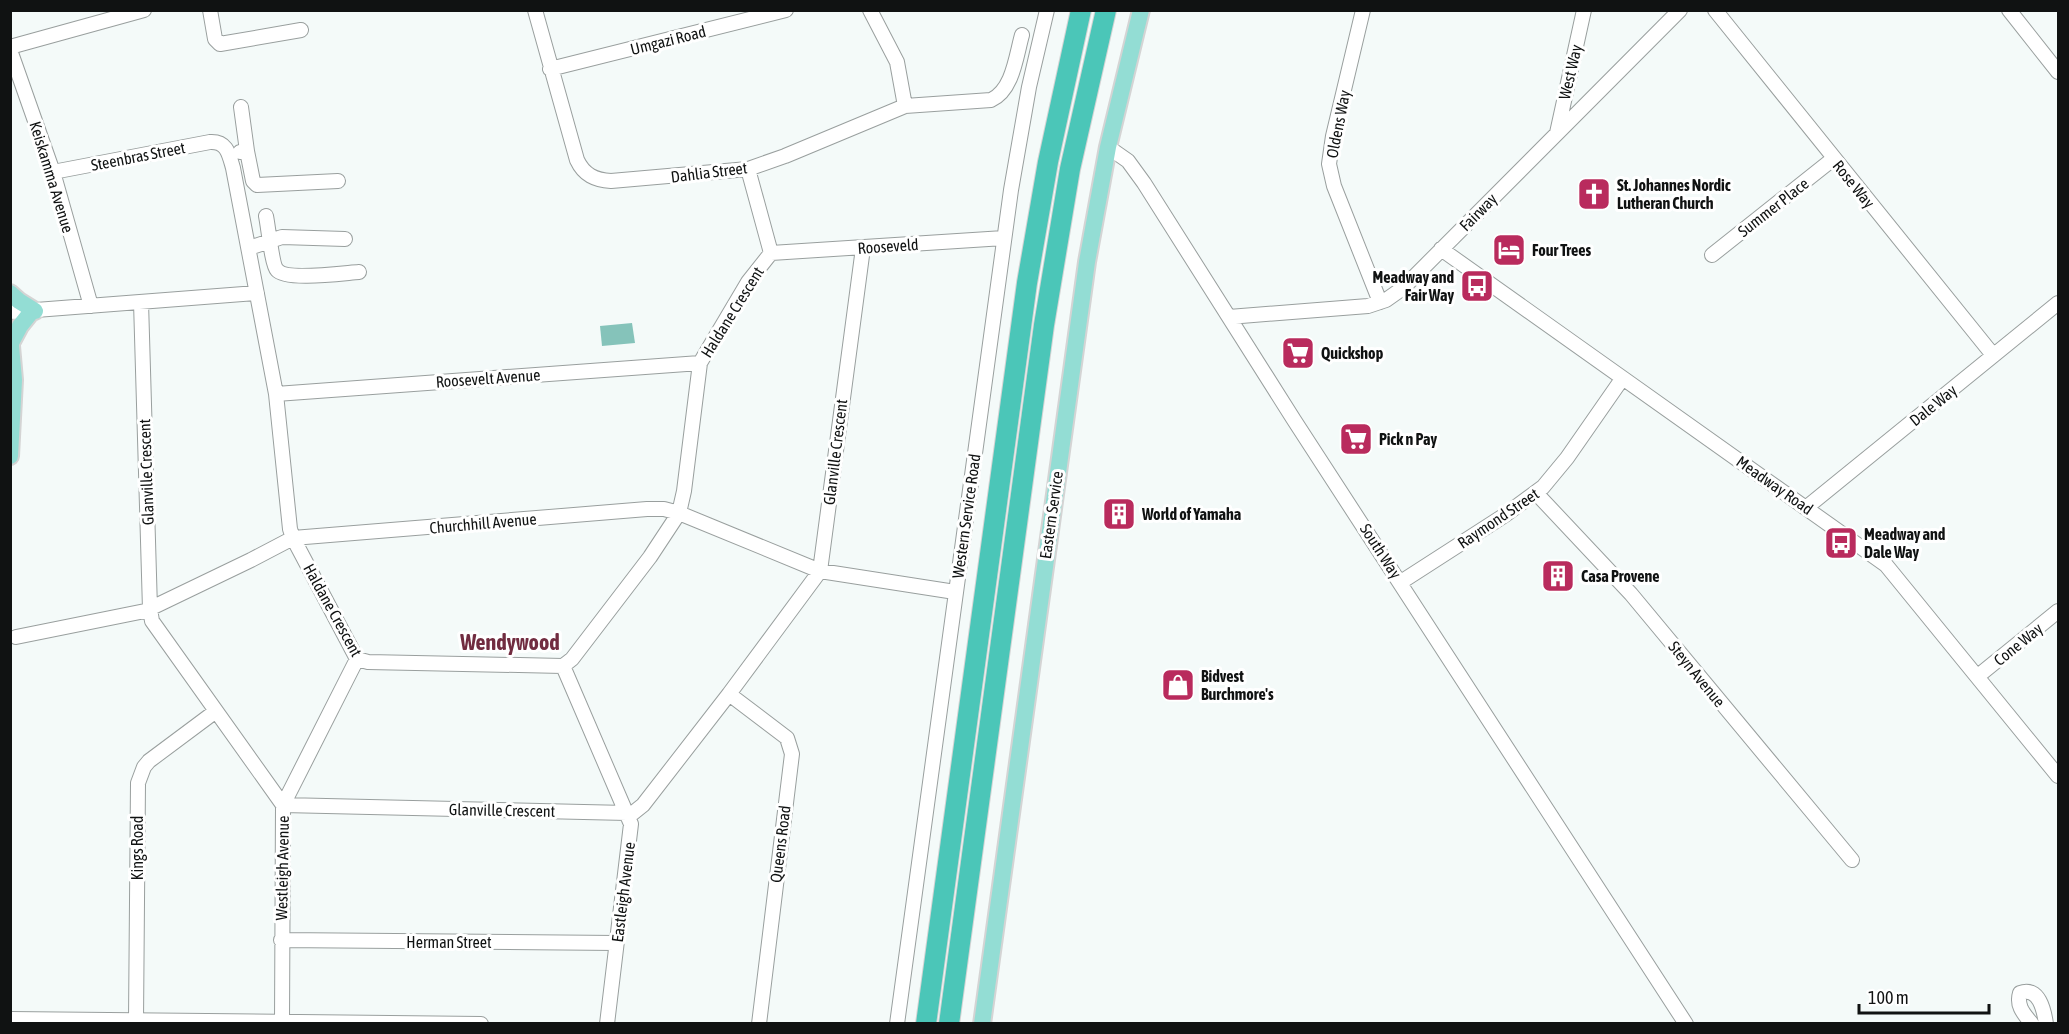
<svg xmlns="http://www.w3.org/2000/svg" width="2069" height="1034" font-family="'Asap Condensed',sans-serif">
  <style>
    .water { fill: #85c3ba }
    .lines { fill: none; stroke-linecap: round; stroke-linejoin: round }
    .minor-casing { stroke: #999f9e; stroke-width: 16 }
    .major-casing { stroke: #d4d4d4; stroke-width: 20 }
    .highway-casing { stroke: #d4d4d4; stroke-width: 22 }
    .minor { stroke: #fff; stroke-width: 14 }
    .major { stroke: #93ddd4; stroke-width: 16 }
    .highway { stroke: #4bc6b8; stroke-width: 20 }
    .labels { text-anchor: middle; stroke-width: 6; stroke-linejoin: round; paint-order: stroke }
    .street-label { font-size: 16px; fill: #101212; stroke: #fff }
    .poi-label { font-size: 16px; font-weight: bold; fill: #101212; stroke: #fff; text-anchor: start }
    .district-label { font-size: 22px; font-weight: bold; fill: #712c40; stroke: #fff }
  </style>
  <rect width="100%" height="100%" fill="#f4faf9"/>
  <!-- water -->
  <path class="water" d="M632 323 635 343 602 346 600 326Z"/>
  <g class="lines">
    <defs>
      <path id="minor" d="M210 10 215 39 220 44 301 30
        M535 10 577 160C584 175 595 180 611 181L748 169 785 156 905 106 991 100C1013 90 1016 56 1022 35
        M870 10 897 62 905 106
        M1363 10 1333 136 1329 164 1334 186 1380 302
        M1715 10 1993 355
        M2009 10 2058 72
        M10 47 144 10
        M10 50 53 172 91 306
        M550 69 786 10
        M1557 133 1584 10
        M1108 147 1128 161 1144 183 1294 420 1686 1024
        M247 151 253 181 257 185 338 181
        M240 152 247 151 241 107
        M748 169 771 253
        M53 172 210 142C227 141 229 154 233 168L276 394 290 529 293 538 357 659 368 662 563 666 572 659 650 557 679 513 684 491 700 363 748 282 771 253
        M266 216C268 225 272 265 277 270 286 281 344 273 359 272
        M249 248 282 237 345 239
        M1441 249 1886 565 2058 776
        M771 253 1004 238
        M1712 255 1833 159
        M141 302 150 609 152 621 283 805 627 813H633L643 805 729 694 820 571 863 248
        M10 312 257 293
        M1229 317 1368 306 1386 300 1403 288 1680 10
        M276 394 700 363
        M1536 493 1631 594 1852 860
        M1807 507 2058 303
        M1401 582 1505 515 1543 487 1567 458 1622 379
        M16 637 145 611 251 560 293 538 647 509H664L679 513 820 571 955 592
        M563 666 631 824 607 1024
        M1978 676 2058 611
        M729 694 787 738 792 754 759 1024
        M281 940 616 943
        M10 1019 481 1024
        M136 1020 138 783 144 767 149 761 216 711
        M282 1022 283 805 357 659
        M897 1024 1011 190 1029 87 1047 10
        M2032 1024C2024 1014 2016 1006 2020 993 2039 986 2044 1010 2046 1024"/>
      <path id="major" d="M10 293 19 301 35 311
        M10 335 14 380 10 456
        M12 341 20 326 32 311
        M982 1024 1087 262 1108 147 1141 10"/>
      <path id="highway" d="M926 1024 1027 283 1048 162 1081 10
        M949 1024 1044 325 1070 169 1106 10"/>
    </defs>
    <!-- minor casing -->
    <use href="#minor" class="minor-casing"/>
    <!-- major casing -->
    <use href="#major" class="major-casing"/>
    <!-- highway casing -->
    <use href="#highway" class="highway-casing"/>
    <!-- minor -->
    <use href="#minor" class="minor"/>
    <!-- major -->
    <use href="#major" class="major"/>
    <!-- highway -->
    <use href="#highway" class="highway"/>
  </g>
  <!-- icons -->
  <defs>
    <symbol id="church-square" viewBox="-11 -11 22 22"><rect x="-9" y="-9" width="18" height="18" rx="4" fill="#b92b5d" stroke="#fff"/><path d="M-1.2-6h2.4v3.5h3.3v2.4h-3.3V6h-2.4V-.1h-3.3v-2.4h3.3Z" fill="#fff"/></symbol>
    <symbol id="hotel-square" viewBox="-11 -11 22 22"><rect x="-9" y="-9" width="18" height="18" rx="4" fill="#b92b5d" stroke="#fff"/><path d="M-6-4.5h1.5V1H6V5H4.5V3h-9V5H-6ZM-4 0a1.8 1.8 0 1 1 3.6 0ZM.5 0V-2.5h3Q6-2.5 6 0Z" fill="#fff"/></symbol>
    <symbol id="bus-square" viewBox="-11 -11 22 22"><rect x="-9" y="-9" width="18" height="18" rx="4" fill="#b92b5d" stroke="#fff"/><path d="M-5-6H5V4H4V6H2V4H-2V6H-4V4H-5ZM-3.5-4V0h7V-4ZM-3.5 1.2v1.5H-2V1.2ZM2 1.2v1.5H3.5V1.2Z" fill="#fff"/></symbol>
    <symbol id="supermarket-square" viewBox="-11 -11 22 22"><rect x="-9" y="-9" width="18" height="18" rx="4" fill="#b92b5d" stroke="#fff"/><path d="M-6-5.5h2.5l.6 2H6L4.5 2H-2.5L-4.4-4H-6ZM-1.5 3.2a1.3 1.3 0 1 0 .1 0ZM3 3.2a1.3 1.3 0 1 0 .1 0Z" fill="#fff"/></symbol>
    <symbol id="building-square" viewBox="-11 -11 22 22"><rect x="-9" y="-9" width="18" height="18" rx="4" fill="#b92b5d" stroke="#fff"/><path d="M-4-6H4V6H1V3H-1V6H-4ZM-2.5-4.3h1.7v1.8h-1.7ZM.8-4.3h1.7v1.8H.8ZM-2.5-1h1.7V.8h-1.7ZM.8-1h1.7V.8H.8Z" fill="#fff"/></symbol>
    <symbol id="shop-square" viewBox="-11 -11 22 22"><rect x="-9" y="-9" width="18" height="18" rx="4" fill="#b92b5d" stroke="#fff"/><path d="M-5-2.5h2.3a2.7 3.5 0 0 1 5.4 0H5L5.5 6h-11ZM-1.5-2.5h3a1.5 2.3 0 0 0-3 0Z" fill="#fff"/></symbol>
  </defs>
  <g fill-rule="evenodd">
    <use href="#church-square" x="1575" y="175" width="38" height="38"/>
    <use href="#hotel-square" x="1490" y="231" width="38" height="38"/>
    <use href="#bus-square" x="1458" y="267" width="38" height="38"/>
    <use href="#supermarket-square" x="1279" y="334" width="38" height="38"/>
    <use href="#supermarket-square" x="1337" y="420" width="38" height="38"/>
    <use href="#building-square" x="1100" y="495" width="38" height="38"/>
    <use href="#bus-square" x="1822" y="524" width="38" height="38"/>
    <use href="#building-square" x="1539" y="557" width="38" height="38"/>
    <use href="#shop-square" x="1159" y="666" width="38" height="38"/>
  </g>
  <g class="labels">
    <!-- street labels -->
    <g class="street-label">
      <text transform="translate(668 40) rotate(-14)" y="6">Umgazi Road</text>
      <text transform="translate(1570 72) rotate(-77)" y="6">West Way</text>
      <text transform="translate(1338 124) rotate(-79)" y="6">Oldens Way</text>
      <text transform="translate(138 156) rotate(-11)" y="6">Steenbras Street</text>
      <text transform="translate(709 172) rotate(-7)" y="6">Dahlia Street</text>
      <text transform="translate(52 177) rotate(73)" y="6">Keiskamma Avenue</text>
      <text transform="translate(1854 184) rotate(51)" y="6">Rose Way</text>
      <text transform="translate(1773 207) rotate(-38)" y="6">Summer Place</text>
      <text transform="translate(1478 212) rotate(-45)" y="6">Fairway</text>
      <text transform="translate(888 246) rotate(-4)" y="6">Rooseveld</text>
      <text transform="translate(732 312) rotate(-58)" y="6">Haldane Crescent</text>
      <text transform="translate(488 378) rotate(-4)" y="6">Roosevelt Avenue</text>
      <text transform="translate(1933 405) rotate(-39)" y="6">Dale Way</text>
      <text transform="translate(835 452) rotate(-83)" y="6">Glanville Crescent</text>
      <text transform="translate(146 472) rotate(-92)" y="6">Glanville Crescent</text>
      <text transform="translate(1775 485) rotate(35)" y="6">Meadway Road</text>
      <text transform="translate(1051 515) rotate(-82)" y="6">Eastern Service</text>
      <text transform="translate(966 516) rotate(-82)" y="6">Western Service Road</text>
      <text transform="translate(1498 518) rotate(-34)" y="6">Raymond Street</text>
      <text transform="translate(483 523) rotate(-5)" y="6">Churchhill Avenue</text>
      <text transform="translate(1381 551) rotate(57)" y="6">South Way</text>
      <text transform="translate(333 610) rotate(61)" y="6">Haldane Crescent</text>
      <text transform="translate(2018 644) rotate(-39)" y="6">Cone Way</text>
      <text transform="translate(1697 674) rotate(51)" y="6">Steyn Avenue</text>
      <text transform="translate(502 810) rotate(1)" y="6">Glanville Crescent</text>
      <text transform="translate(780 844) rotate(-83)" y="6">Queens Road</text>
      <text transform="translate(137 848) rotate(-90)" y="6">Kings Road</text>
      <text transform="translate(282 868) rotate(-89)" y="6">Westleigh Avenue</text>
      <text transform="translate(623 892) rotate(-83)" y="6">Eastleigh Avenue</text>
      <text x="449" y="948">Herman Street</text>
    </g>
    <!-- poi labels -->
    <g class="poi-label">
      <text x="1617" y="191">St. Johannes Nordic<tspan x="1617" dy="18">Lutheran Church</tspan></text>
      <text x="1532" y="256">Four Trees</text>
      <text x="1454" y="283" text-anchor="end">Meadway and<tspan x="1454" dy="18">Fair Way</tspan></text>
      <text x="1321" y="359">Quickshop</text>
      <text x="1379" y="445">Pick n Pay</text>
      <text x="1142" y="520">World of Yamaha</text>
      <text x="1864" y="540">Meadway and<tspan x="1864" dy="18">Dale Way</tspan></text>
      <text x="1581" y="582">Casa Provene</text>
      <text x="1201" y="682">Bidvest<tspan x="1201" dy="18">Burchmore's</tspan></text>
    </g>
    <!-- district labels -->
    <g class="district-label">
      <text x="510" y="650">Wendywood</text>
    </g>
  </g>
  <!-- border -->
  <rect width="2069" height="1034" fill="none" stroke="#101212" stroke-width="24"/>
  <!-- scale -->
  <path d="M1859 1004v9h130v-9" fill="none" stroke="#101212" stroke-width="3"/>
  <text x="1868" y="1004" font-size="18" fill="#101212" stroke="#ffffff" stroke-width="4.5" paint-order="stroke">100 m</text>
</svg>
